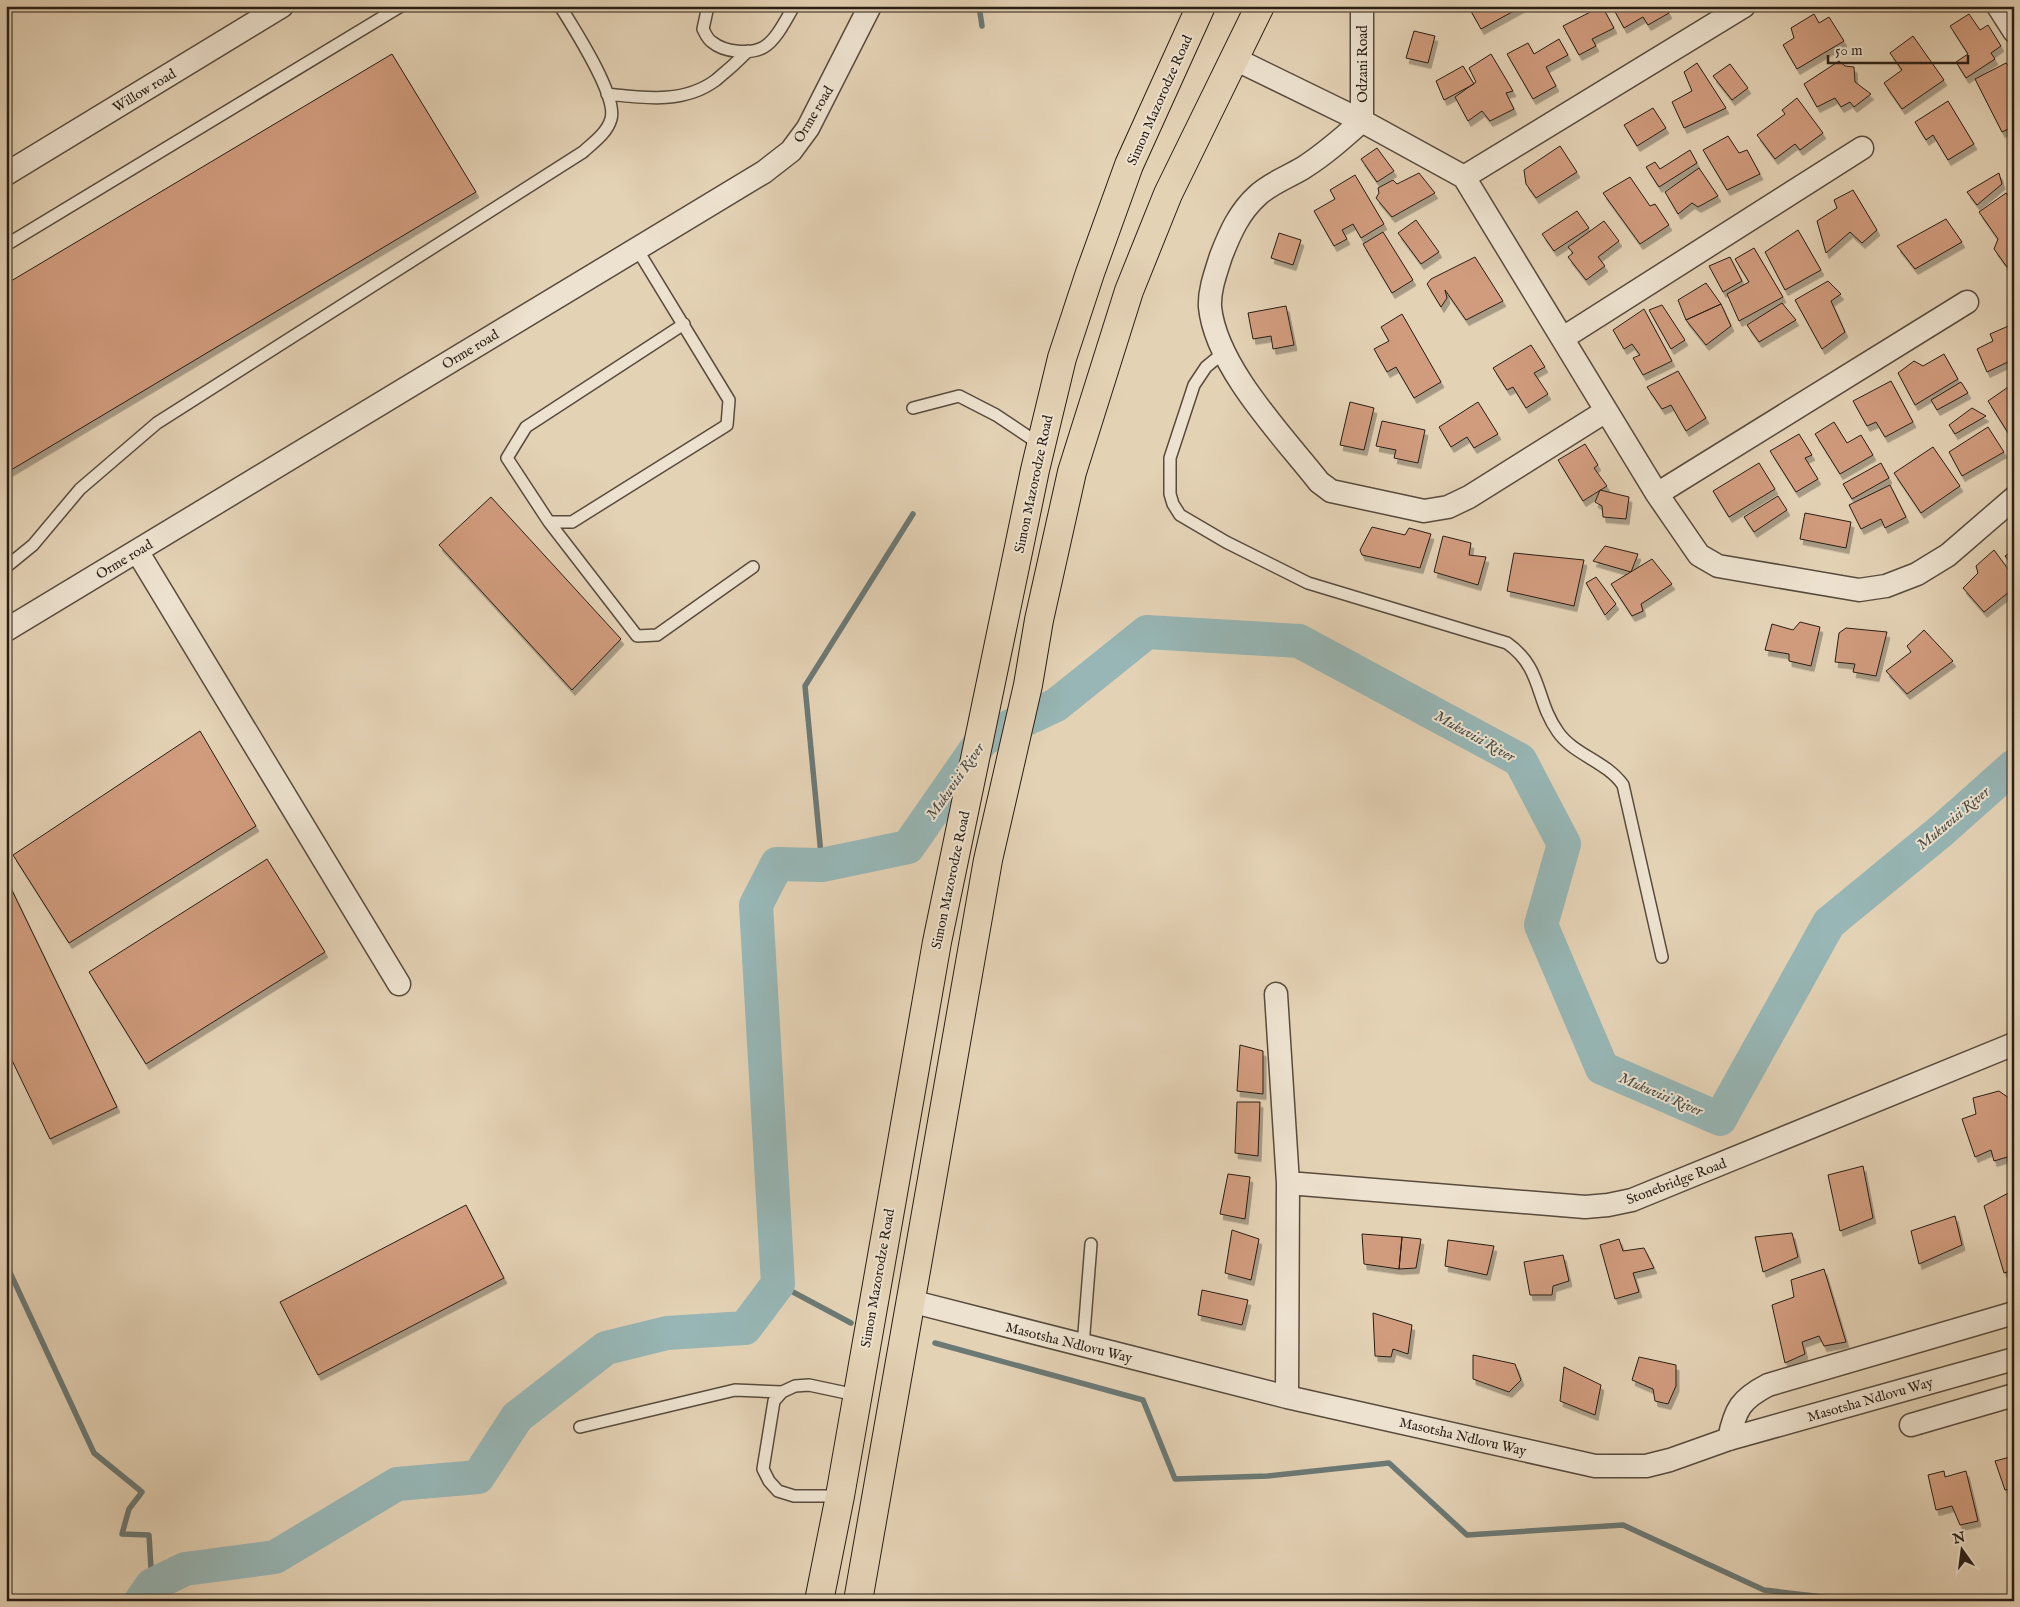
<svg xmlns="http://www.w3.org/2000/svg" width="2020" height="1607" font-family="'IM FELL English',serif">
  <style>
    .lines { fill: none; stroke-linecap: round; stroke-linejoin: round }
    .stream { stroke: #6b7975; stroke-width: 5.5 }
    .river { stroke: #97b6b5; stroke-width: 34 }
    .building { fill: #d19c7e; stroke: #291e15; filter: url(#shadow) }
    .service-casing { stroke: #584b3d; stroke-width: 14 }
    .minor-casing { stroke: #584b3d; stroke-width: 25 }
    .trunk-casing { stroke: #291e15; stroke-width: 30 }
    .service { stroke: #ede2cf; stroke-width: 11 }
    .minor { stroke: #ede2cf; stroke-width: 22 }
    .trunk { stroke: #e4d2b5; stroke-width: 28 }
    .labels { text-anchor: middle; stroke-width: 4; stroke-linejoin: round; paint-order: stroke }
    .street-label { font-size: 14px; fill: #291e15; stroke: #ede2cf }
    .water-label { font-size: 15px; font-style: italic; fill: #4a4c45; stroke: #ede2cf }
  </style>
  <defs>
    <filter id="shadow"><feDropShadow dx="3" dy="5.5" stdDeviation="0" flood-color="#0004"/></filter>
  </defs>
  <rect width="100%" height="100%" fill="#e4d2b5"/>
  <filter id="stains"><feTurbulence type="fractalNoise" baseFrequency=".004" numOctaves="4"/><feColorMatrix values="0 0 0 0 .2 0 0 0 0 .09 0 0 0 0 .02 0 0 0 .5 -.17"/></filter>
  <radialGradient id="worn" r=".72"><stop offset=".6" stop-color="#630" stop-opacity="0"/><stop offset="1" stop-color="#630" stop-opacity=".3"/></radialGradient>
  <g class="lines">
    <!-- stream -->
    <path class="stream" d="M979 6 982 26
      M822 865 805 686 913 514
      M6 1264 94 1453 142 1492 129 1509 122 1534 149 1535 152 1585
      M778 1284 851 1323
      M935 1343 1143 1400 1175 1479 1268 1476 1389 1463 1467 1535 1623 1525 1764 1590 1857 1601"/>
    <!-- river -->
    <path class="river" d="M141 1601 152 1585 185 1569 275 1557 397 1484 478 1477 517 1417 606 1348 667 1333 745 1328 778 1284 756 905 777 864 822 865 908 847 983 739 1056 705 1147 632 1299 641 1520 760 1564 844 1541 925 1602 1068 1720 1119 1829 923 1941 831 2014 766"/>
  </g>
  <!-- building -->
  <path class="building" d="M1468 6H1523L1481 29Z
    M1602 6 1614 28 1592 39 1596 46 1579 55 1563 26Z
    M1615 6H1665L1669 13 1648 25 1643 17 1624 28 1613 8Z
    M1814 14 1819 23 1829 17 1844 41 1797 69 1783 45 1794 38 1791 28Z
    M1969 14 1980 30 1988 25 2001 46 1991 53 1995 59 1966 78 1956 62 1968 54 1950 26Z
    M1414 31 1435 36 1428 63 1406 58Z
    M1913 36 1944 80 1902 109 1884 83 1902 70 1890 53Z
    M1559 39 1568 55 1546 67 1556 86 1533 99 1507 54 1528 43 1534 54Z
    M392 54 476 192 6 473V284Z
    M1491 54 1513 91 1506 93 1514 109 1490 121 1482 111 1468 121 1455 97 1476 82 1469 68Z
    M1839 61 1845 66 1854 67 1855 82 1871 94 1854 107 1850 102 1841 107 1835 98 1817 107 1804 84Z
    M1697 63 1726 108 1684 128 1672 102 1692 91 1684 72Z
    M2006 63 2014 73 2011 82 2014 86V126L2002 132 1975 79Z
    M1730 64 1748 88 1732 100 1713 76Z
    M1463 66 1474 84 1444 100 1436 81Z
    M1797 98 1823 133 1800 150 1795 144 1775 159 1757 135 1785 114 1782 110Z
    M1948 101 1974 144 1948 160 1933 135 1926 140 1915 122Z
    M1653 108 1666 128 1637 146 1624 125Z
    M1728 136 1739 153 1747 150 1760 174 1727 190 1703 150Z
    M1560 146 1577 172 1536 198 1526 184 1524 170Z
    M1377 148 1394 171 1377 182 1361 159Z
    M1690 150 1697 163 1659 187 1646 167 1655 162 1660 169Z
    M1699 168 1718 196 1698 207 1692 203 1678 214 1665 192Z
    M1419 173 1435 193 1392 217 1376 198 1379 193 1378 188 1393 180 1397 184Z
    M1999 173 2002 184 1977 205 1967 192Z
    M1355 175 1384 224 1361 238 1353 224 1342 230 1347 239 1334 246 1314 211 1335 199 1330 190Z
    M1630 177 1650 206 1655 204 1669 225 1640 244 1603 193Z
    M1853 190 1877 230 1862 243 1850 232 1826 253 1817 221 1837 208 1834 200Z
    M2006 193 2014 203V262L2007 267 1994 249 1998 239 1979 212Z
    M1577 211 1589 228 1554 251 1542 234Z
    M1946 219 1962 242 1915 269 1897 246Z
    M1416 220 1439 252 1421 264 1398 233Z
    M1604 221 1619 241 1598 257 1605 266 1586 280 1568 257 1573 253 1568 247Z
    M1798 230 1821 270 1785 290 1765 252Z
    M1383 232 1413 280 1392 293 1363 244Z
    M1279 233 1301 240 1293 265 1271 258Z
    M1754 248 1783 297 1739 321 1727 294 1749 282 1735 259Z
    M1475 257 1503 301 1466 320 1445 290 1447 298 1441 307 1427 284 1431 279Z
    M1730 257 1742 281 1723 292 1709 266Z
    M1828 281 1841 294 1831 301 1845 332 1822 349 1795 300Z
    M1706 283 1721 304 1686 320 1678 300Z
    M1782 303 1796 320 1759 342 1747 325Z
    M1721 304 1731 326 1706 345 1686 320Z
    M1662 305 1685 340 1671 349 1649 310Z
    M1286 306 1294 345 1273 349 1271 336 1253 339 1248 313Z
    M1644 309 1672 361 1643 375 1633 358 1640 355 1632 344 1624 349 1613 330Z
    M1402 314 1441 382 1414 398 1396 367 1387 372 1374 349 1389 341 1381 327Z
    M2013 324 2014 359 1987 372 1977 349 1993 341 1990 334Z
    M1531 345 1545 367 1534 373 1548 394 1526 408 1513 387 1507 390 1493 368Z
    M1944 354 1958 379 1915 405 1898 373 1914 361 1923 366Z
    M1678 371 1706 418 1686 431 1671 405 1662 409 1647 387Z
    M1891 381 1913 422 1885 437 1876 422 1867 426 1853 401Z
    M1961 382 1968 393 1937 410 1931 400Z
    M2014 383V433L2010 436 1988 401Z
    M1350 402 1374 408 1364 450 1340 445Z
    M1478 402 1498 434 1474 448 1467 437 1451 447 1439 427Z
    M1972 408 1986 416 1955 434 1949 425Z
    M1382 421 1425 430 1418 463 1394 458 1396 450 1376 446Z
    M1834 422 1847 443 1861 435 1873 455 1840 474 1815 434Z
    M1988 427 2004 452 1962 476 1949 452Z
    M1799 434 1812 455 1805 458 1818 479 1796 492 1770 451Z
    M1585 444 1598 465 1594 468 1607 486 1583 501 1558 460Z
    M1933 447 1960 486 1921 513 1894 473Z
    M1759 463 1775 489 1729 517 1713 491Z
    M1881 463 1889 478 1852 499 1843 484Z
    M1890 485 1906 517 1885 528 1881 519 1861 529 1849 505Z
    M1600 490 1629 497 1626 519 1603 517 1602 506 1595 502Z
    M1778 496 1787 510 1754 532 1744 517Z
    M491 497 621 639 572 690 439 545Z
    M1805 513 1851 522 1846 548 1800 539Z
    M1372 527 1405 535 1409 528 1431 534 1420 568 1362 555 1360 550Z
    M1443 536 1471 543 1469 555 1486 557 1478 585 1434 572Z
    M1605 546 1638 554 1631 572 1593 561Z
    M1994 550 2014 577V588L1984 612 1963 588 1978 573 1976 566Z
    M2014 550V568L2005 556Z
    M1514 553 1584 560 1574 606 1507 591Z
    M1652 559 1672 584 1641 604 1643 611 1632 616 1611 584Z
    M1596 577 1616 604 1605 615 1586 583Z
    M1800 622 1820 627 1811 666 1789 661V654L1765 650 1772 624 1793 630Z
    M1846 628 1887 632 1876 676 1853 672 1855 664 1835 662 1839 633Z
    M1924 630 1953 661 1907 694 1886 671 1911 652 1907 646Z
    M200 731 256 826 69 943 13 855Z
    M267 859 325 952 146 1064 89 972Z
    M6 878 117 1107 50 1139 6 1048Z
    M1240 1045 1263 1051V1094L1237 1091Z
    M1999 1091 2013 1101 2014 1155 1994 1161 1991 1150 1975 1157 1962 1119 1976 1114 1973 1098Z
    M1237 1102H1260L1258 1156 1235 1153Z
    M1863 1166 1873 1218 1840 1231 1828 1175Z
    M1228 1174 1250 1177 1245 1219 1220 1214Z
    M2014 1190V1270L2004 1273 1984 1206Z
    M466 1205 504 1278 318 1375 280 1302Z
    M1955 1216 1962 1245 1919 1264 1911 1231Z
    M1232 1230 1259 1239 1251 1280 1225 1273Z
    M1792 1233 1798 1257 1763 1272 1755 1237Z
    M1362 1234 1402 1237 1399 1269 1364 1264Z
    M1402 1237 1421 1239 1416 1268 1399 1269Z
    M1619 1239 1623 1251 1644 1248 1654 1268 1633 1273 1639 1292 1615 1299 1600 1245Z
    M1448 1240 1494 1246 1487 1275 1445 1266Z
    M1563 1255 1569 1281 1553 1286 1552 1295H1530L1524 1262Z
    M1824 1269 1846 1342 1824 1346 1819 1336 1802 1342 1805 1354 1785 1363 1772 1305 1794 1297 1791 1280Z
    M1202 1290 1248 1300 1242 1325 1198 1315Z
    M1373 1313 1412 1325 1408 1354 1393 1349 1391 1357 1375 1356Z
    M1473 1355 1515 1364 1521 1380 1509 1392 1473 1379Z
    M1639 1357 1676 1365V1386L1668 1404 1655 1401 1653 1389 1632 1380Z
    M1564 1367 1601 1385 1595 1415 1560 1401Z
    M2014 1456V1488L2005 1490 1995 1461Z
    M1944 1471 1945 1477 1966 1471 1978 1521 1960 1525 1952 1506 1936 1510 1928 1475Z"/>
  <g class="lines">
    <defs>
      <path id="service" d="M708 6 703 29C705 33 708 40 712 42 724 52 750 55 764 47 777 39 786 19 794 6
        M607 94C644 98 684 104 716 80 727 71 738 61 748 51
        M6 245 401 6
        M637 249 729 400 727 425 572 522H549L507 458 526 427 684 324
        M1223 353 1206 367 1194 385 1170 458V494L1173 504 1180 515 1226 542 1308 583 1507 643C1543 668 1535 700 1558 732 1574 755 1606 761 1623 785L1662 957
        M913 408 959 396 996 415 1041 445
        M549 522 637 636 657 635 753 567
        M6 567 33 545 80 489 157 423 583 152C594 142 607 133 611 119 618 96 573 27 560 6
        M1083 1346 1091 1244
        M580 1427 735 1390 782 1392
        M840 1496H794L778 1491 769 1481 763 1469 774 1401 782 1392 795 1386 809 1385 856 1395"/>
      <path id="minor" d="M1362 6V121C1343 138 1325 154 1303 168 1288 177 1271 183 1258 195 1239 212 1230 233 1221 256 1216 272 1209 290 1210 307 1216 367 1282 435 1319 482L1331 491 1424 511 1448 507 1469 497 1606 411
        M1998 6 2014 31
        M1235 59 1362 121 1464 177 1657 494 1699 555 1718 566 1859 590 1886 586 1917 574 1948 555 2014 498
        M6 174 282 6
        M1464 177 1744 6
        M1563 338 1862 148
        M1657 494 1967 302
        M137 551 399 984
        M6 630 764 172 791 151 808 128 870 6
        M1276 994 1288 1183 1287 1397
        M1288 1183 1585 1207 1608 1205 1632 1200 2014 1044
        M910 1301 1287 1397 1595 1466H1646L1670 1460 1729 1439 2014 1359
        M1911 1425 2014 1395
        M1729 1439C1735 1409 1741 1399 1768 1385L2014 1313"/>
      <path id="trunk" d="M819 1601 840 1496 937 942 1035 470 1062 358 1090 273 1129 165 1201 6
        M858 1601 988 860 1028 685 1039 620 1072 472 1129 291 1168 194 1260 6"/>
    </defs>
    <!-- service casing -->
    <use href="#service" class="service-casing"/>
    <!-- minor casing -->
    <use href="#minor" class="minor-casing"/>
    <!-- trunk casing -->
    <use href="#trunk" class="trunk-casing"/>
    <!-- service -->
    <use href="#service" class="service"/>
    <!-- minor -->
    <use href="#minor" class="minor"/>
    <!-- trunk -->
    <use href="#trunk" class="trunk"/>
  </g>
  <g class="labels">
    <!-- street labels -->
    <g class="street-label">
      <text transform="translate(1362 64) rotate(-90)" y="5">Odzani Road</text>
      <text transform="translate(144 90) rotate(-31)" y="5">Willow road</text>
      <text transform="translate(1159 100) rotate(-66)" y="5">Simon Mazorodze Road</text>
      <text transform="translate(813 114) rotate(-59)" y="5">Orme road</text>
      <text transform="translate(470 349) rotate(-31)" y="5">Orme road</text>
      <text transform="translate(1033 484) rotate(-78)" y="5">Simon Mazorodze Road</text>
      <text transform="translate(124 559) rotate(-31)" y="5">Orme road</text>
      <text transform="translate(950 880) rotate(-78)" y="5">Simon Mazorodze Road</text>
      <text transform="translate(1676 1181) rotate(-21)" y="5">Stonebridge Road</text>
      <text transform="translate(877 1278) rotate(-80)" y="5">Simon Mazorodze Road</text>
      <text transform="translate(1069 1342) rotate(14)" y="5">Masotsha Ndlovu Way</text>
      <text transform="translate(1870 1399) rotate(-16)" y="5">Masotsha Ndlovu Way</text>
      <text transform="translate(1463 1436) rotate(13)" y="5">Masotsha Ndlovu Way</text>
    </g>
    <!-- water labels -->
    <g class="water-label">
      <text transform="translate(1475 736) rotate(29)" y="5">Mukuvisi River</text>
      <text transform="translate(955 781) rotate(-55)" y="5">Mukuvisi River</text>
      <text transform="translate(1953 818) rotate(-40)" y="5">Mukuvisi River</text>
      <text transform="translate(1661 1094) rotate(23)" y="5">Mukuvisi River</text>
    </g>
  </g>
  <!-- margin -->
  <rect width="2020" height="1607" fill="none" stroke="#e4d2b5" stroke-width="25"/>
  <rect x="8" y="8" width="2005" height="1592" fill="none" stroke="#291e15" stroke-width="2.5"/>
  <rect x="12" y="12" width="1995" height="1582" fill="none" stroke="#291e15"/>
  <!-- north arrow -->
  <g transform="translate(1962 1550) rotate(346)" stroke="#ede2cf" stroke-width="4" paint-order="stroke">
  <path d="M0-4L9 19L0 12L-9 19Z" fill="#291e15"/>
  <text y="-8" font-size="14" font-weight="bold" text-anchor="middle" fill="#291e15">N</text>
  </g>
  <!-- scale -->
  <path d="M1828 55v8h140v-8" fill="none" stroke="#291e15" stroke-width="2.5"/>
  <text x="1835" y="55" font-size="15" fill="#291e15" stroke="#ede2cf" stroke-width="4" paint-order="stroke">50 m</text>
  <rect width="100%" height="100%" filter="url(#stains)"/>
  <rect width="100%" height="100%" fill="url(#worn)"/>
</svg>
